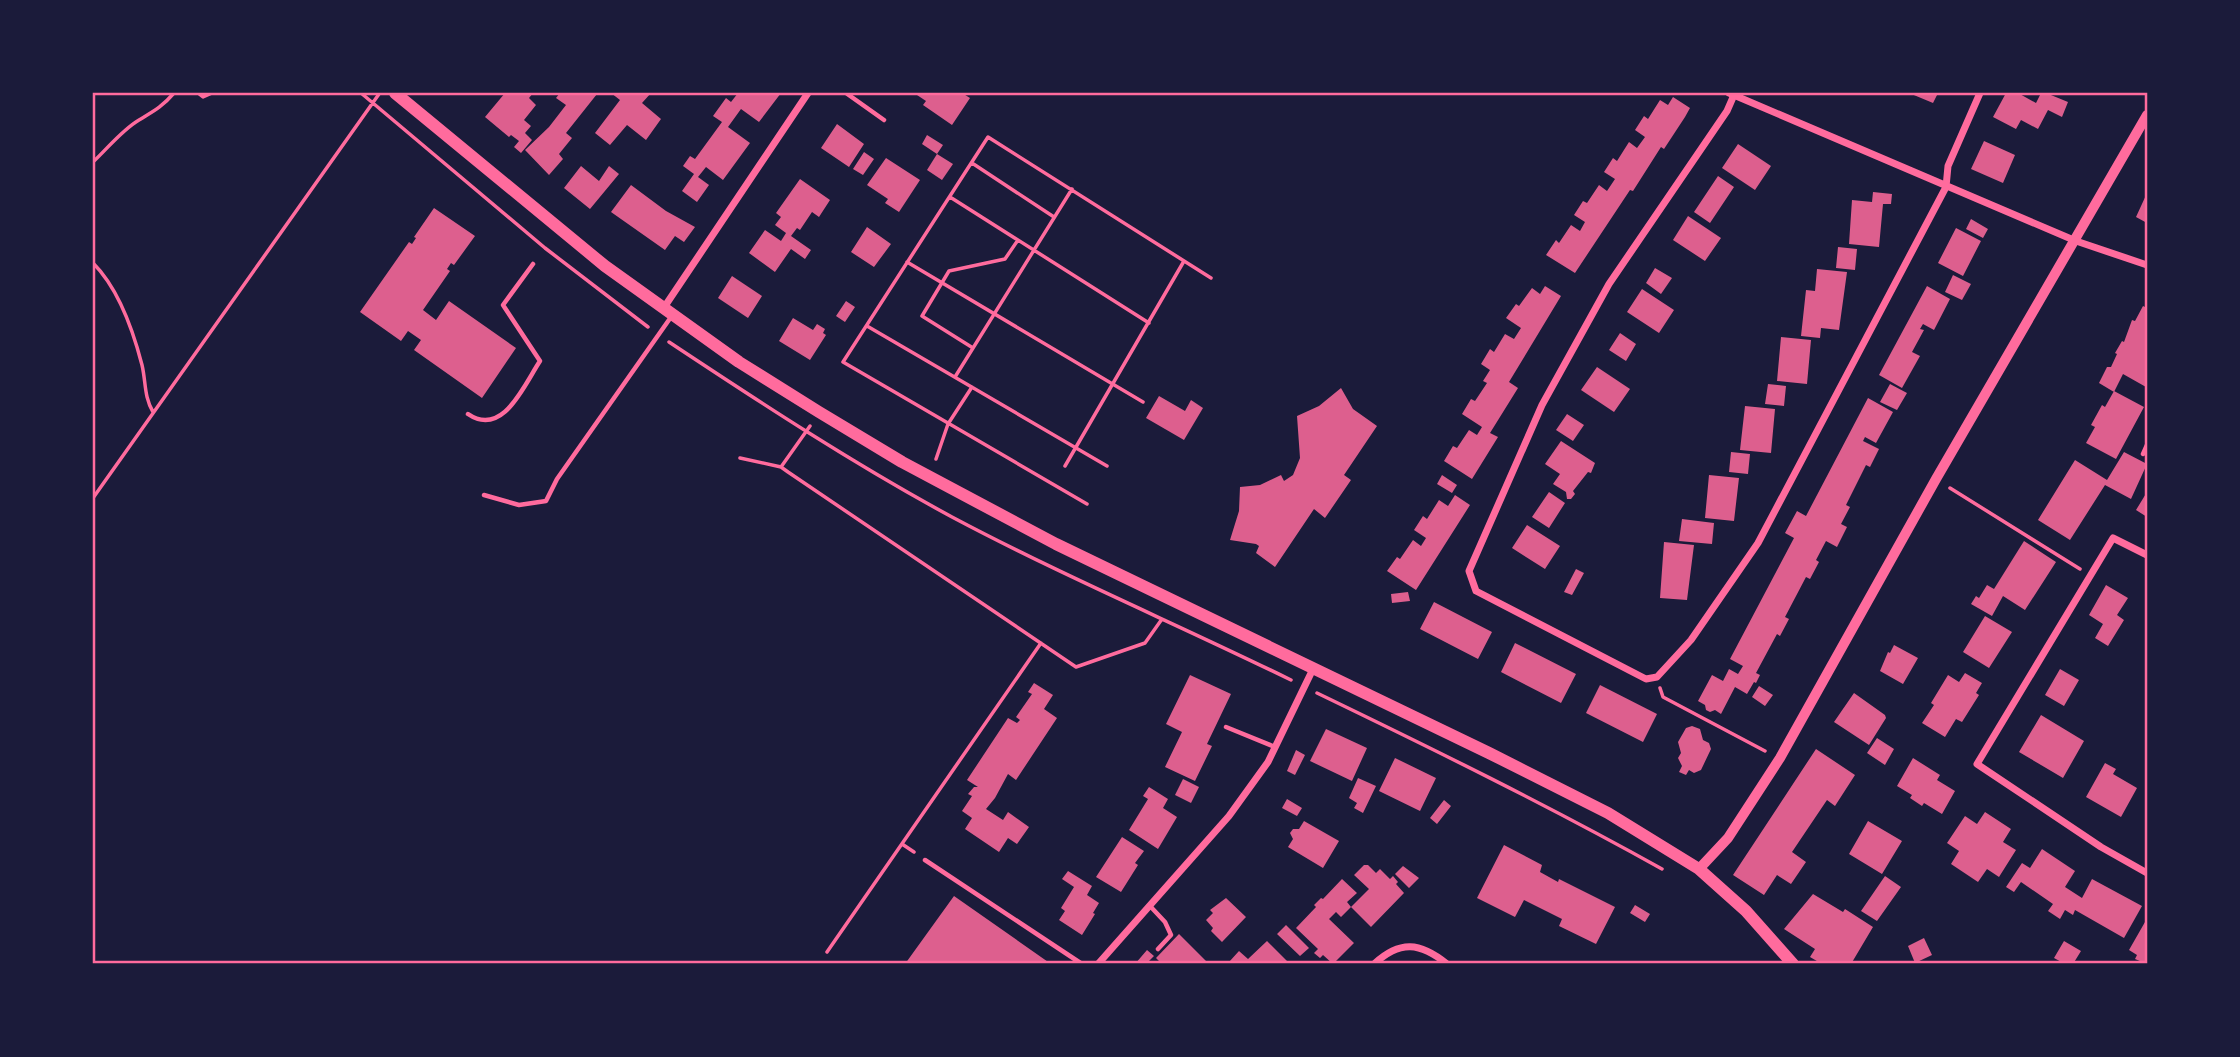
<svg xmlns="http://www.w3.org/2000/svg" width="2240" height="1057" font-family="'Work Sans',sans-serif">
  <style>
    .building { fill: #dd5f8e }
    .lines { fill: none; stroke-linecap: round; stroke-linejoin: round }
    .path { stroke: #ff6b9d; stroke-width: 3.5 }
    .service { stroke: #ff6b9d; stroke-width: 4.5 }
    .minor { stroke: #ff6b9d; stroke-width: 7 }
    .tertiary { stroke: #ff6b9d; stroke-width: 10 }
    .secondary { stroke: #ff6b9d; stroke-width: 12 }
    .neatline { fill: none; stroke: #ff6b9d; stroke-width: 2.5 }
  </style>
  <rect width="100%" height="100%" fill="#1b1b3a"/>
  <!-- building -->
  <path class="building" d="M505 93H533L529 98 536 105 524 120 531 126 525 133 532 140 521 153 514 147 519 141 511 135 509 137 485 117Z
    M560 93 597 94 566 133 572 138 559 154 563 159 549 175 525 150 549 127 566 105 556 98Z
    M611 93H651L642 103 661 119 646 140 627 125 610 145 595 133 620 100Z
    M738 93H781L759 122 741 109 728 127 750 143 723 180 706 167 698 177 709 185 697 202 682 191 694 174 683 166 690 156 695 159 722 122 713 116 726 98 731 102Z
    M914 93H962L970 98 952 125 923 105 926 101Z
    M1909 93H1938L1933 103Z
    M2006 93H2018L2036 103 2041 93H2046L2068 102 2062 117 2048 110 2038 129 2021 120 2016 129 1993 117Z
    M1673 97 1690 108 1685 117 1664 149 1661 147 1633 191 1630 190 1575 273 1546 255 1556 240 1559 243 1571 225 1580 231 1585 222 1574 215 1583 201 1587 203 1599 185 1607 191 1615 179 1604 172 1613 158 1617 161 1629 142 1637 148 1645 137 1635 130 1644 116 1648 119 1660 100 1668 105Z
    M837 124 864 144 849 167 821 148Z
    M927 135 943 145 937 154 953 164 942 180 927 170 937 154 922 144Z
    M1984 141 2015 155 2003 183 1971 169Z
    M1738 144 1771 166 1755 190 1722 168Z
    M864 152 874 159 863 175 853 169Z
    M886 158 920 180 899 212 885 203 888 199 867 185Z
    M581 166 599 181 609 166 619 174 590 209 564 188Z
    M1718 176 1734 187 1710 223 1694 212Z
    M800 179 830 200 819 217 812 212 800 230 797 228 791 236 811 250 805 259 791 249 775 272 749 253 765 230 781 241 786 233 775 225 781 217 776 213Z
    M631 185 666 211 695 227 684 242 675 236 665 250 611 212Z
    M1873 192 1892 194 1891 204H1883L1879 247 1849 244 1852 200 1872 202Z
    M2147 193V223L2136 217Z
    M434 208 475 236 454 265 451 263 447 269 450 271 423 310 436 320 449 301 516 348 482 398 414 350 421 340 408 331 401 341 360 312 409 242 412 244 416 238 414 237Z
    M1688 216 1721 238 1705 261 1673 240Z
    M1971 219 1988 229 1983 238 1966 229Z
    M867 227 891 244 874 267 851 252Z
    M1956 228 1981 241 1963 276 1938 263Z
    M1838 247 1857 249 1855 270 1836 268Z
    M1655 268 1672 278 1661 294 1646 283Z
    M1817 269 1847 272 1839 330 1821 328 1820 338 1801 336 1806 290 1815 291Z
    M1953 275 1971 284 1962 300 1945 292Z
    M732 276 762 296 748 318 718 298Z
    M1545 286 1561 296 1509 382 1518 388 1490 433 1498 437 1472 479 1444 461 1453 446 1457 448 1469 430 1477 435 1482 427 1462 414 1471 399 1475 401 1487 383 1483 381 1490 370 1481 364 1490 349 1494 352 1505 334 1514 339 1521 328 1506 318 1516 304 1519 306 1532 288 1540 294Z
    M1927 286 1950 299 1934 330 1923 324 1920 329 1924 330 1912 352 1920 356 1902 388 1879 375Z
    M1642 289 1674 310 1659 333 1627 312Z
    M846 301 855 307 845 322 836 316Z
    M2143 306 2147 308V385L2146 387 2123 374 2114 392 2099 383 2107 367H2111L2117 354 2115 353 2122 341 2124 342 2132 320 2135 321Z
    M793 318 813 330 817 324 825 329 823 333 826 335 810 360 779 341Z
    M1620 333 1636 344 1626 361 1609 350Z
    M1781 337 1811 340 1807 384 1777 381Z
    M1597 367 1630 389 1614 412 1581 390Z
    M1768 384 1786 386 1784 406 1765 404Z
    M1890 384 1907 393 1897 410 1880 402Z
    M1341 388 1353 409 1377 426 1344 475 1351 480 1325 518 1314 509 1275 567 1256 553 1259 546 1256 544 1230 540 1239 511 1240 487 1260 485 1281 475 1284 481 1293 475 1300 458 1297 416 1319 406Z
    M2114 391 2144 407 2116 459 2086 443 2095 427 2091 425 2102 405 2105 407Z
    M1159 396 1185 411 1191 400 1203 408 1184 440 1146 418Z
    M1868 398 1893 412 1876 443 1865 437 1863 441 1879 449 1870 467 1866 465 1846 505 1850 507 1841 524 1847 527 1837 547 1826 541 1816 560 1819 562 1810 579 1806 577 1785 617 1789 619 1780 636 1777 634 1756 673 1760 675 1756 683 1754 682 1747 694 1735 687 1721 714 1715 710 1710 712 1706 710 1705 705 1698 701 1712 675 1723 681 1729 669 1738 674 1743 666 1730 659 1794 538 1785 533 1797 511 1806 516Z
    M1745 406 1775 409 1771 453 1740 450Z
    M1567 414 1584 425 1573 441 1556 430Z
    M1561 441 1595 463 1591 473 1588 472 1573 491 1575 494 1571 499H1567L1566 492 1553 484 1560 474 1545 464Z
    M1731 452 1750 454 1748 474 1729 472Z
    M2124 452 2147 464 2131 499 2105 485 2070 540 2038 520 2075 460 2107 480Z
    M1442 475 1457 485 1452 493 1437 484Z
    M1709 475 1739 478 1734 521 1705 518Z
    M1549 492 1565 503 1549 528 1532 517Z
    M2147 492V517L2136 510Z
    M1455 495 1470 505 1416 590 1387 571 1397 557 1400 559 1413 540 1421 546 1426 538 1414 530 1423 516 1427 519 1439 500 1448 506Z
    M1682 519 1714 523 1712 544 1679 541Z
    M1527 525 1560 546 1545 569 1512 548Z
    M2024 541 2056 562 2025 610 2003 596 1992 616 1971 604 1976 596 1979 598 1987 585 1994 589Z
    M1664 542 1694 545 1687 600 1660 598Z
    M1576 569 1584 573 1572 595 1564 592Z
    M2106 585 2128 598 2117 615 2124 620 2108 646 2095 638 2103 624 2089 615Z
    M1408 592 1410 601 1392 603 1391 594Z
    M1434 602 1492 632 1478 659 1420 629Z
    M1985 616 2012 632 1989 668 1963 652Z
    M1515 643 1576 674 1561 703 1501 672Z
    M1894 645 1918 658 1903 684 1880 671 1888 652 1890 653Z
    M2060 669 2079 680 2064 706 2045 695Z
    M1965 673 1982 683 1976 693 1979 695 1962 722 1956 719 1945 737 1922 723 1934 705 1931 703 1948 675 1959 682Z
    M1190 675 1231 694 1207 744 1212 746 1195 781 1165 767 1182 732 1166 724Z
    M1034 683 1053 695 1044 709 1057 718 1016 780 1008 774 995 798 986 809 1003 820 1008 812 1029 827 1017 844 1008 838 999 852 965 829 972 818 962 811 972 796 968 794 974 787H978L967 780 1008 718 1017 723 1020 720 1016 717 1032 694 1028 692Z
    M1600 685 1657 714 1643 742 1586 713Z
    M1759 686 1773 695 1765 706 1752 697Z
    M1854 693 1885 715 1886 718 1869 745 1834 722Z
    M2041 715 2084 741 2063 778 2019 752Z
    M1692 726 1700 729 1703 740 1709 743 1711 749 1701 770 1694 773 1689 770 1686 775 1679 772 1682 766 1678 758 1681 753 1678 742 1686 728Z
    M1326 729 1367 748 1352 781 1310 761Z
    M1877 738 1894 749 1885 765 1867 753Z
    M1816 749 1855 775 1835 806 1827 800 1792 852 1806 862 1791 884 1777 875 1764 895 1733 875Z
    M1296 750 1305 755 1295 775 1287 771Z
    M1395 758 1436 778 1420 811 1379 791Z
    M1913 758 1940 775 1937 780 1955 791 1942 814 1924 803 1922 806 1910 798 1912 795 1897 786Z
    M2105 763 2116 769 2113 774 2137 788 2121 817 2086 797Z
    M1358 778 1376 786 1363 813 1354 808 1357 803 1349 798Z
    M1183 779 1199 787 1191 803 1175 795Z
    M1149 787 1168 799 1163 808 1177 817 1158 849 1129 830 1148 799 1143 796Z
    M1287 799 1302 808 1297 816 1282 808Z
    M1444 800 1451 806 1437 824 1430 818Z
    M1985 812 2011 829 2003 842 2016 850 1999 877 1987 869 1978 882 1951 864 1959 851 1947 843 1965 816 1977 824Z
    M1304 821 1339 841 1323 868 1288 847 1293 839 1290 833 1293 829H1299Z
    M1868 821 1902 841 1882 874 1849 854Z
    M1122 837 1144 851 1135 863 1138 865 1121 892 1096 877Z
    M1504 845 1542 865 1540 872 1558 882 1559 879 1615 907 1596 944 1559 926 1562 919 1524 900 1515 917 1477 898Z
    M2042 849 2075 871 2065 887 2082 898 2092 879 2142 906 2124 938 2075 910 2073 915 2065 910 2060 919 2048 911 2053 904 2021 882 2014 892 2006 887 2022 863 2030 868Z
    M1364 865H1368L1376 873 1380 869 1390 879 1393 876 1398 882 1396 884 1404 893 1371 927 1351 907 1341 917 1336 912 1329 919 1354 943 1333 964 1323 955 1320 958 1314 953 1318 949 1296 928 1316 907 1314 905 1321 898 1323 899 1342 879 1357 893 1347 902 1351 907 1369 889 1354 875Z
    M1403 866 1419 878 1409 888 1395 874Z
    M1068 871 1092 886 1087 895 1099 903 1093 913 1095 914 1082 935 1059 920 1065 911 1061 908 1074 887 1062 879Z
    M1885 876 1901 887 1877 921 1861 911Z
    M1813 894 1843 912 1845 909 1873 927 1851 964H1822L1810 957 1815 949 1784 929Z
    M954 896 1051 964H905Z
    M1226 898 1246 917 1222 942 1211 931 1213 928 1206 920 1213 913 1210 910Z
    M1635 905 1650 914 1645 922 1630 913Z
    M2145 922 2147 924V964L2135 959 2137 955 2129 950Z
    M1286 925 1309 948 1300 956 1277 934Z
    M1179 934 1207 962 1204 964H1162L1156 958Z
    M1924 938 1932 955 1915 963 1908 946Z
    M1267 941 1290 964H1231L1229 962 1239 951 1248 959Z
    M2064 941 2081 951 2073 964H2065L2054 958Z
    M1147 950 1154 956 1146 964H1135Z"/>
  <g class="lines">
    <!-- path -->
    <path class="path" d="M198 93 203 97 212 93
      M361 93 545 248 648 327
      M93 162C107 149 122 130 139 120 154 111 162 107 174 93
      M972 163 1054 217
      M950 197 1149 323
      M907 262 1143 402
      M93 263C119 289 133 330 142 365 146 382 144 397 153 412
      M867 326 1107 466
      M669 342C761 403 854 464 952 517 1063 576 1179 625 1291 680
      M973 348 922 316 949 271 1005 259 1018 240
      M955 377 1072 189
      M740 458 781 467 788 472 1076 667 1145 643 1162 619
      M936 459 948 424 972 387
      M1065 466 1184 261
      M781 467 810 426
      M1950 488 2080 569
      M93 498 379 94
      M1087 504 843 362 988 137 1211 278
      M1660 688 1663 697 1765 751
      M1317 693C1433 749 1549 806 1662 869
      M902 844 914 852
      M827 952 1041 643"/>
    <!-- service -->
    <path class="service" d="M846 93 884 120
      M468 414C503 438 524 385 540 361L503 305 533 264
      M2143 454 2147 445
      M484 495 519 505 546 501 557 479 671 317
      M1226 727 1275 747
      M925 860 1082 964
      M1150 906 1165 922 1171 935 1158 949"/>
    <!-- minor -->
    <path class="minor" d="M1729 93 2076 241 2147 265
      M1734 95 1727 111 1609 284 1542 405 1469 571 1476 591 1646 679 1657 677 1691 640 1758 543 1946 187 1948 166 1980 93
      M663 309 808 93
      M2147 555 2113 538 1977 764 2101 847 2147 873
      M1098 964 1229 816 1268 762 1313 669
      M1374 964C1400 940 1420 942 1447 964"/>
    <!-- tertiary -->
    <path class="tertiary" d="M1699 869 1728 838 1780 758 1936 479 2147 115"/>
    <!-- secondary -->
    <path class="secondary" d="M395 93 605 266 739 362 819 412 902 462 1056 544 1489 753 1608 813 1699 869 1746 911 1793 964"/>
  </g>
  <!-- border -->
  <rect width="2240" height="1057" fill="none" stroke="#1b1b3a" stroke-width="189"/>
  <rect x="94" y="94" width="2052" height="868" class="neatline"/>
</svg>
